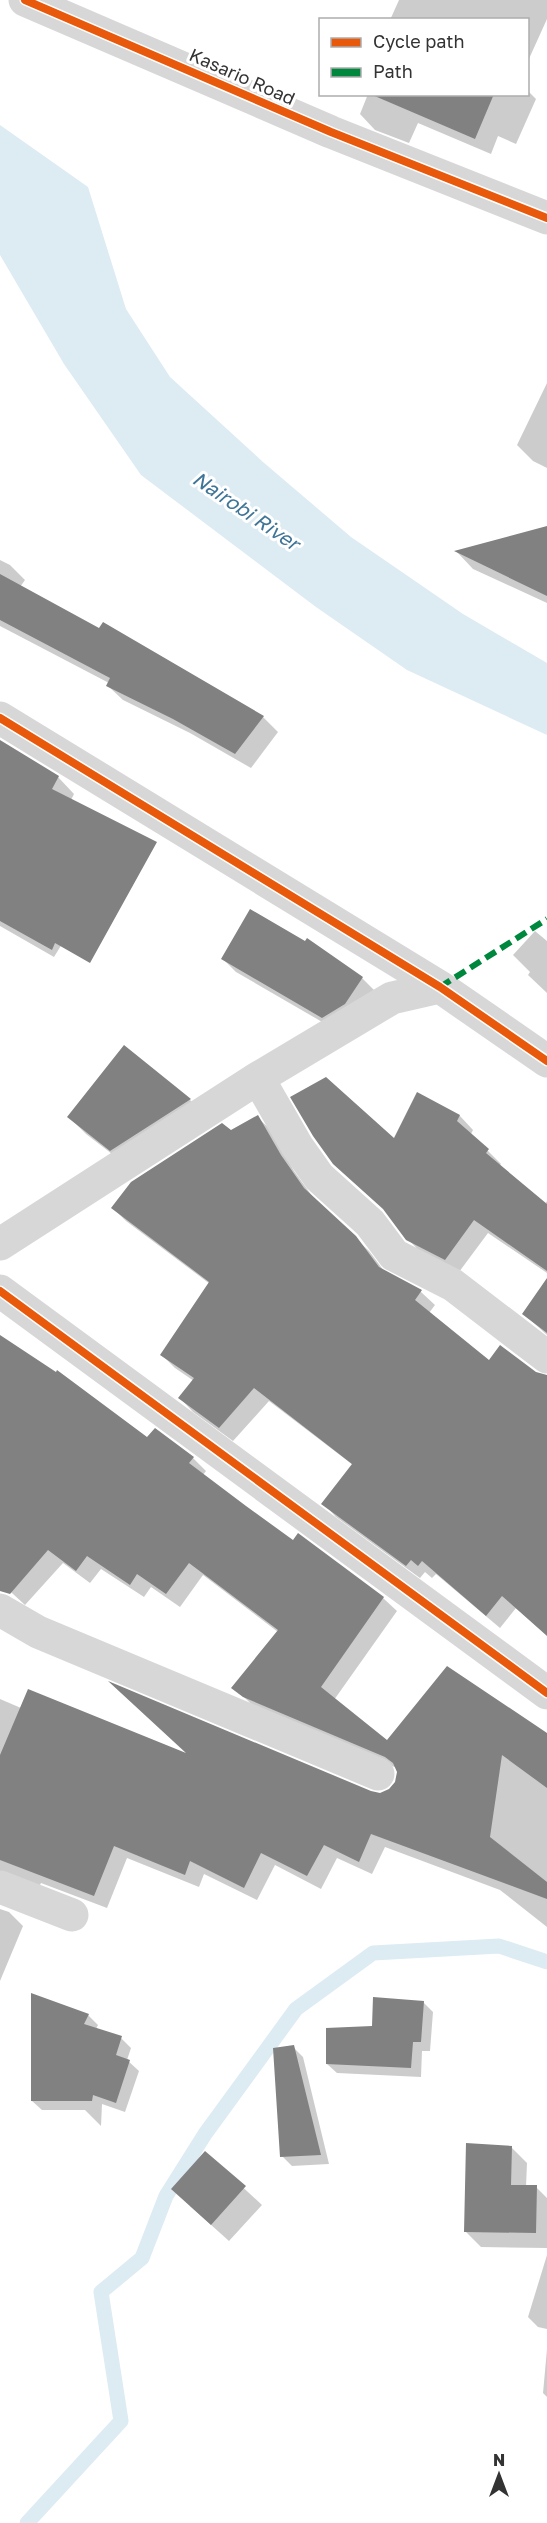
<svg xmlns="http://www.w3.org/2000/svg" width="547" height="2523" font-family="'Golos Text',sans-serif">
  <style>
    .water { fill: #ddebf3 }
    .shadow { fill: #0003 }
    .lines { fill: none; stroke-linecap: round; stroke-linejoin: round }
    .stream { stroke: #ddebf3; stroke-width: 15 }
    .building { fill: #818181 }
    .minor { stroke: #d7d7d7; stroke-width: 33 }
    .quiet { stroke: #00873e; stroke-width: 6; stroke-dasharray: 12 6; stroke-linecap: butt }
    .cycleway-casing { stroke: #fff; stroke-width: 11 }
    .cycleway { stroke: #e8590c; stroke-width: 8 }
    .labels { text-anchor: middle; stroke-width: 6; stroke-linejoin: round; paint-order: stroke }
    .street-label { font-size: 18px; fill: #333; stroke: #fff }
    .water-label { font-size: 20px; font-style: italic; fill: #3f7597; stroke: #fff }
  </style>
  <rect width="100%" height="100%" fill="#fff"/>
  <!-- water -->
  <path class="water" d="M0 125 88 187 126 309 170 377 263 462 351 537 463 614 547 663V735L407 670 316 607 141 475 64 364 0 255Z"/>
  <!-- shadow -->
  <path class="shadow" d="M399 0H547V19L528 61V20H390Z
    M528 91 536 99 516 144 498 136 491 154 418 123 409 143 375 130 360 114 368 94H528Z
    M547 383V468L533 461 517 445Z
    M547 527V603L473 569 457 552Z
    M0 560 10 565 25 580 20 587 99 630 103 624 263 717 278 732 251 768 190 733 123 700 108 686 109 683 0 626Z
    M0 759 58 777 74 794 71 800 128 837 54 957 0 926Z
    M535 931 547 941V993L528 975 530 972 513 955Z
    M223 959 362 978 375 991 336 1030 236 972Z
    M124 1047 190 1100 207 1117 129 1167 86 1134 69 1117Z
    M418 1094 460 1116 473 1130 471 1134 501 1164 499 1166 545 1204 547 1201V1273L488 1233 459 1272 422 1254 408 1239 394 1141Z
    M257 1117 271 1130 294 1171 315 1200 369 1251 384 1271 421 1292 435 1305 429 1313 489 1362 547 1377V1635L516 1608 500 1628 436 1574 432 1578 425 1572 420 1578 336 1517 323 1503 353 1465 269 1401 233 1441 193 1412 180 1398 194 1381 175 1368 162 1355 210 1284 126 1221 113 1208Z
    M547 1281V1335L524 1314Z
    M0 1349 147 1439 193 1458 206 1471 203 1475 293 1542 383 1598 397 1611 334 1700 387 1742 547 1735V1927L500 1890 385 1847 372 1874 337 1858 321 1889 275 1865 257 1900 204 1874 199 1887 127 1858 107 1908 41 1883 38 1889 0 1888V1699L21 1708 190 1756 370 1793 381 1794 391 1790 397 1781 398 1772 397 1768 259 1711 234 1688 278 1632 203 1575 180 1607 151 1587 144 1597 101 1569 90 1583 63 1563 25 1605 0 1582Z
    M0 1909 9 1912 23 1926 0 1981Z
    M423 2002 433 2012 430 2051H422L421 2077 337 2073 327 2064 374 2028Z
    M88 2015 98 2025 96 2029 121 2038 131 2048 127 2060 139 2071 125 2112 102 2104 101 2126 85 2110H42L32 2101Z
    M293 2047 303 2057 329 2164 292 2166 282 2156Z
    M511 2147 527 2163 526 2187H536L547 2198V2248L481 2247 465 2231Z
    M206 2153 262 2205 229 2241 190 2206Z
    M547 2255V2329L538 2327 528 2317Z
    M547 2349V2397L543 2393Z"/>
  <g class="lines">
    <!-- stream -->
    <path class="stream" d="M27 2523 121 2421 101 2292 142 2258 166 2196 205 2134 296 2009 373 1953 499 1946 547 1962"/>
  </g>
  <!-- building -->
  <path class="building" d="M370 94H494L475 139Z
    M547 526V596L454 551Z
    M0 574 99 628 103 622 264 716 235 754 173 719 106 686 110 678 0 620Z
    M0 740 59 776 52 789 157 842 90 963 55 943 52 950 0 921Z
    M250 909 305 941 307 938 363 977 345 1004 322 1018 221 959Z
    M124 1045 191 1099 110 1151 67 1117Z
    M326 1077 394 1138 417 1092 460 1115 457 1121 489 1149 486 1153 547 1204V1271L474 1220 445 1260 406 1240 383 1209 333 1164 313 1136 290 1097Z
    M258 1115 281 1155 304 1188 356 1236 379 1267 422 1290 415 1300 489 1360 500 1345 536 1372 547 1375V1636L502 1596 486 1616 422 1561 418 1566 411 1560 406 1566 321 1504 352 1464 254 1388 219 1428 178 1398 194 1378 160 1355 209 1282 111 1208 131 1182 222 1123 231 1130Z
    M547 1278V1333L522 1314Z
    M0 1335 56 1372 57 1370 147 1437 155 1428 194 1457 189 1463 246 1506 293 1540 298 1533 384 1597 321 1687 387 1740 447 1666 547 1733V1788L502 1755 490 1837 547 1882V1899L371 1834 359 1862 324 1845 307 1876 261 1853 244 1888 190 1861 185 1875 114 1846 94 1896 0 1860V1755L28 1689 186 1753 108 1681 371 1791 380 1793 389 1789 395 1782 397 1772 393 1763 385 1757 243 1697 231 1688 278 1630 189 1563 166 1594 137 1574 130 1585 87 1556 76 1571 48 1550 10 1594 0 1591Z
    M31 1993 89 2014 84 2024 122 2036 116 2055 130 2060 116 2103 93 2095 92 2101H31Z
    M373 1997 424 2001 421 2042H413L411 2068 326 2064V2028L372 2026Z
    M294 2045 321 2155 280 2157 273 2048Z
    M466 2143 512 2146 511 2185H537L536 2233 464 2232Z
    M205 2151 246 2186 211 2225 171 2189Z"/>
  <g class="lines">
    <!-- minor -->
    <path class="minor" d="M25 0 331 132 547 218
      M0 718 440 987 547 1061
      M258 1078 297 1146 319 1177 370 1223 394 1255 453 1285 547 1357
      M0 1244 258 1078 392 998 440 987
      M0 1291 547 1693
      M0 1610 38 1632 378 1774
      M0 1887 72 1915"/>
    <!-- quiet -->
    <path class="quiet" d="M440 987 547 919"/>
    <defs>
      <path id="cycleway" d="M25 0 331 132 547 218
        M0 718 440 987 547 1061
        M0 1291 547 1693"/>
    </defs>
    <!-- cycleway casing -->
    <use href="#cycleway" class="cycleway-casing"/>
    <!-- cycleway -->
    <use href="#cycleway" class="cycleway"/>
  </g>
  <g class="labels">
    <!-- street labels -->
    <g class="street-label">
      <text transform="translate(242 77) rotate(24)" y="6">Kasario Road</text>
    </g>
    <!-- water labels -->
    <g class="water-label">
      <text transform="translate(246 511) rotate(34)" y="7">Nairobi River</text>
    </g>
  </g>
  <!-- legend -->
  <rect x="319" y="18" width="210" height="78" fill="#ffffff" stroke="#adadad" stroke-width="1.5"/>
  <rect x="331" y="38" width="30" height="9" fill="#e8590c" stroke="#adadad" stroke-width="1.5"/>
  <text x="373" y="48" font-size="18" fill="#333333">Cycle path</text>
  <rect x="331" y="68" width="30" height="9" fill="#00873e" stroke="#adadad" stroke-width="1.5"/>
  <text x="373" y="78" font-size="18" fill="#333333">Path</text>
  <!-- north arrow -->
  <g transform="translate(499 2475)" stroke="#ffffff" stroke-width="4.5" paint-order="stroke">
  <path d="M0-4.5L10 22L0 15L-10 22Z" fill="#333333"/>
  <text y="-9" font-size="16" font-weight="bold" text-anchor="middle" fill="#333333">N</text>
  </g>
</svg>
